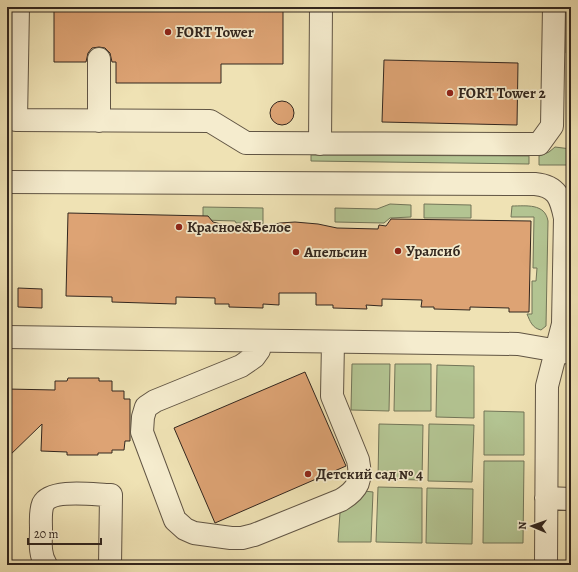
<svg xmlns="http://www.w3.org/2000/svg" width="578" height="572" font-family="Alegreya,serif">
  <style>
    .green { fill: #b3c492; stroke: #727558 }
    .building { fill: #dda374; stroke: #32261e }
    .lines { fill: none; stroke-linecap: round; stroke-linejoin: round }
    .minor-casing { stroke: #615544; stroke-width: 24 }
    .minor { stroke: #f5ecce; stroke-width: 22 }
    .poi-dot { fill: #8f2418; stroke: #f5ecce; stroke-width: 1.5 }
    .labels { text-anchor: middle; stroke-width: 3.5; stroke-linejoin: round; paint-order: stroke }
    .poi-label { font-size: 15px; font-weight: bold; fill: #32261e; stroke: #f5ecce; text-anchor: start }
  </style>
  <rect width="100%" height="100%" fill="#efe2b4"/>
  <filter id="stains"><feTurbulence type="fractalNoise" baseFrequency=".005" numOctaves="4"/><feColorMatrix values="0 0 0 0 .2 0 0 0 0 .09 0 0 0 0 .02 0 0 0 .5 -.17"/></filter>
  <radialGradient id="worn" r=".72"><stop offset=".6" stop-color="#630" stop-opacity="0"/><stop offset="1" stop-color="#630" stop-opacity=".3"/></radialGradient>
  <!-- green -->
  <path class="green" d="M566 7H571V49L566 53Z
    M555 147 571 149V165H539V156L549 152Z
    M311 155 529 156V164L311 161Z
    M390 204 411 205V217L390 218 384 223 335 222V208L377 209Z
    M424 204 471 205V218H424Z
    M512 206C526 206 545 203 548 221L546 326 541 330C532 328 530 321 527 314H532V281H536L537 268H533L534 217H511Z
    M203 207 263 208V224L236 223 235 221 203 220Z
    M352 364H390L389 411 351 410Z
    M395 364H431V411H394Z
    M437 365 474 366V418L436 417Z
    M484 411 524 412V455H484Z
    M379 424 423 425 422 480 378 479Z
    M429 424 474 425 472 482 428 481Z
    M484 461H524L523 543H483Z
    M378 487 422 488V543L376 542Z
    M427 488 473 489 472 544 426 543Z
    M364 491 373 492 371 542H338L340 513C349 506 360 503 364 491Z"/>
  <!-- building -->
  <path class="building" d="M54 7H283V64H221V83H116V62H112L110 53 105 48 99 47 92 48 88 53 86 62H54Z
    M384 60 518 63 517 125 382 122Z
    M270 113a12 12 0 1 1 24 0a12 12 0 1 1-24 0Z
    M68 213 208 216 213 222 236 228 264 227 280 223 295 222 318 224 337 228 378 229 379 225 386 226 391 219 531 221 529 312H509V308L470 307V310L434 309V307H421L422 300 382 299V306L366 305 367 309 333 308V305H316V293H279V305L263 304V308L229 307V304H215V298L176 297V304L112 302V297L66 296Z
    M18 288 42 289V308L18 307Z
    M305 372 346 466 215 523 174 428Z
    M68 378H99V381H112V391H124V399H130V441H125L124 450H112V453H98V455H67V452L41 451 42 424 7 458V389L55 390V381H67Z"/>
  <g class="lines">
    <defs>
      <path id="minor" d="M18 7 16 120 210 121 246 143 539 144 552 126 554 7
        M99 121V59
        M320 144 321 7
        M7 182 535 184C557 186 561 198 565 218L563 324 547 386 546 565
        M7 337 518 344 570 353
        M261 341 259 350 254 357 241 366 155 401 146 407 143 417 142 432 175 520 185 529 194 533 231 538H242L254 535 341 500C359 489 362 480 358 460L332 396 333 342
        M546 498 571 499
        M46 565C39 554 41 541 41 529 41 521 40 511 43 504 51 488 96 495 111 495L110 565"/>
    </defs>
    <!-- minor casing -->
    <use href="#minor" class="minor-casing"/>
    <!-- minor -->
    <use href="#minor" class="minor"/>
  </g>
  <!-- markers -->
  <g class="poi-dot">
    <circle cx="168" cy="32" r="4"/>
    <circle cx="450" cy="93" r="4"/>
    <circle cx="179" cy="227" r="4"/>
    <circle cx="398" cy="251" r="4"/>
    <circle cx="296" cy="252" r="4"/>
    <circle cx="308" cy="474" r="4"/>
  </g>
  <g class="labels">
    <!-- poi labels -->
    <g class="poi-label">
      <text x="176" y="37">FORT Tower</text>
      <text x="458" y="98">FORT Tower 2</text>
      <text x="187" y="232">Красное&amp;Белое</text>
      <text x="406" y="256">Уралсиб</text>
      <text x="304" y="257">Апельсин</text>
      <text x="316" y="479">Детский сад № 4</text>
    </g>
  </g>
  <!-- margin -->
  <rect width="578" height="572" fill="none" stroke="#efe2b4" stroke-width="24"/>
  <rect x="8" y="8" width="562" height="556" fill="none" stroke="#32261e" stroke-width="2"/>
  <rect x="12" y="12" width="554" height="548" fill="none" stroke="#32261e"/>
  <!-- north arrow -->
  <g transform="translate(532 526) rotate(272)" stroke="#f5ecce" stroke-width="3" paint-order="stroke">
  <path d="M0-3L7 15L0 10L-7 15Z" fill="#32261e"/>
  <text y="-6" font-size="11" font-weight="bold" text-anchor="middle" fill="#32261e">N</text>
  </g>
  <!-- scale -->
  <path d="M28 538v6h73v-6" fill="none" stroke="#32261e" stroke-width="2"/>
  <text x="34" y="538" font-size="12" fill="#32261e" stroke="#f5ecce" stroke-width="3" paint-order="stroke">20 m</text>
  <rect width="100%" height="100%" filter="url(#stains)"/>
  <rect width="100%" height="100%" fill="url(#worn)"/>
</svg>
